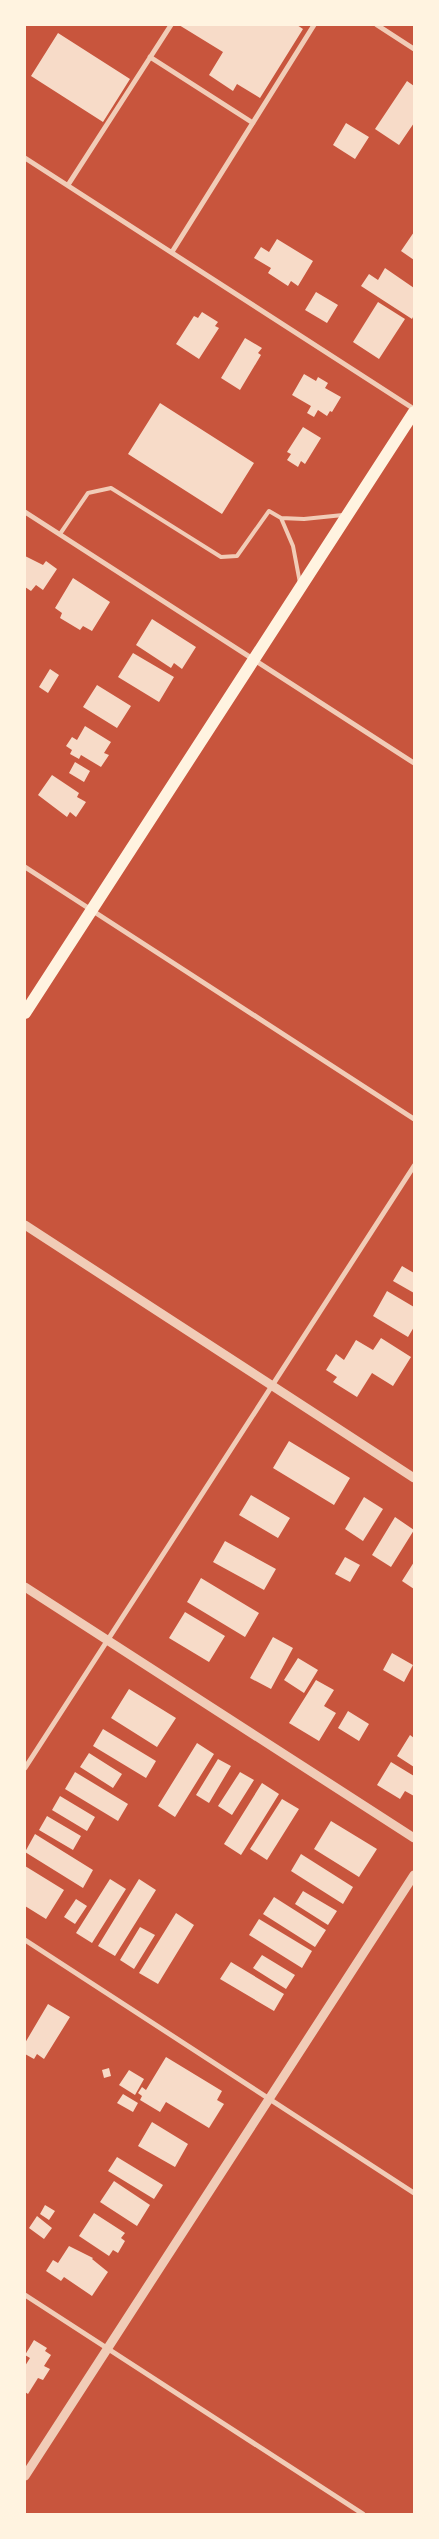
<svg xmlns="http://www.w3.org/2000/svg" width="439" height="2539" font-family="'Work Sans',sans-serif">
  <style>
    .building { fill: #f7dbc8 }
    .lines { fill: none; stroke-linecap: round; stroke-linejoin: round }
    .service { stroke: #f1ccb7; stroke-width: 4 }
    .minor { stroke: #f1ccb7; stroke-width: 5 }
    .tertiary { stroke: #f1ccb7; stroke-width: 9 }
    .primary { stroke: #fff3e0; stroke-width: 12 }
  </style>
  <rect width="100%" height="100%" fill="#c8553d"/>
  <!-- building -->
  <path class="building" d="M179 25H297L303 29 260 98 237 84 233 91 209 75 223 52Z
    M58 33 130 79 103 122 31 76Z
    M407 81 414 86V123L399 145 375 129Z
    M346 123 369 137 355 159 333 145Z
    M414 232V260L401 251Z
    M277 239 313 261 298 286 291 281 288 286 268 273 271 268 254 258 261 247 269 252Z
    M385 268 414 288V315L412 319 361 286 369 274 378 280Z
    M316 292 338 305 327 323 305 310Z
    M378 302 405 319 379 359 353 342Z
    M202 312 218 322 215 326 219 328 199 359 176 344 194 316 198 318Z
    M245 338 262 348 258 353 261 355 240 390 221 378Z
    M304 374 316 381 318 377 328 383 325 388 341 397 332 412 330 411 327 416 318 410 314 417 307 413 311 406 292 395Z
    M160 403 254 463 222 514 128 454Z
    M303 427 321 438 305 464 301 461 298 467 287 460 291 454 287 452Z
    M25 556 43 565 46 561 57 569 43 590 36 585 31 591 25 587Z
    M73 578 110 602 92 631 83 626 80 630 60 618 62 613 55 608Z
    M152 619 196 647 182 669 174 663 171 668 136 645Z
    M133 653 174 677 159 702 118 677Z
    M50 669 59 675 48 693 39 687Z
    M97 685 131 706 117 728 83 707Z
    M85 726 111 742 104 753 109 755 101 767 81 755 79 759 70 754 72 750 66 746 72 737 77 740Z
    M75 762 90 771 84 782 69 773Z
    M52 775 79 793 77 797 86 802 76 817 70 812 67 817 38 795Z
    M402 1266 414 1273V1293L393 1281Z
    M387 1291 414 1307V1327L408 1337 373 1316Z
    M381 1338 411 1357 393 1386 372 1373 357 1397 333 1382 337 1377 326 1370 336 1354 344 1360 356 1340 373 1350Z
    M289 1441 350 1478 334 1505 273 1468Z
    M251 1495 290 1518 278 1538 239 1515Z
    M364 1497 383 1509 363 1541 345 1529Z
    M395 1517 414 1530 391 1567 372 1555Z
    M225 1541 276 1569 264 1590 213 1562Z
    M345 1557 360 1565 350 1582 335 1574Z
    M414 1562V1589L402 1581Z
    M201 1578 259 1613 245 1637 187 1602Z
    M185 1612 225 1636 209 1662 169 1638Z
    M273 1637 293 1648 271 1689 250 1678Z
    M392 1653 413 1665 404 1682 383 1670Z
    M298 1658 318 1670 304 1693 284 1680Z
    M316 1680 334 1690 324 1706 336 1713 319 1741 289 1723Z
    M129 1689 176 1718 157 1747 111 1718Z
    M348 1711 369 1724 359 1741 338 1728Z
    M103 1729 156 1761 146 1778 93 1746Z
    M410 1735 414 1738V1767L397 1756Z
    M197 1743 214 1754 175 1817 158 1806Z
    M89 1753 122 1774 113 1788 80 1767Z
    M218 1759 231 1766 209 1803 196 1795Z
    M391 1762 414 1776V1796L405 1791 400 1799 377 1785Z
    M75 1772 128 1804 118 1821 65 1789Z
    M240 1772 254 1780 232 1815 218 1806Z
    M262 1783 279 1794 241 1855 224 1844Z
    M60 1796 95 1817 87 1831 52 1810Z
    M282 1799 299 1809 267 1860 250 1849Z
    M47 1816 81 1836 73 1850 39 1830Z
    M331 1821 377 1849 359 1877 314 1849Z
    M35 1834 93 1870 83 1888 25 1852Z
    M301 1854 353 1887 343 1904 291 1871Z
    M25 1866 64 1890 46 1919 25 1906Z
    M110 1879 126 1889 92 1943 76 1933Z
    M139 1879 156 1890 115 1956 98 1946Z
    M303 1891 337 1911 328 1925 295 1904Z
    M274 1897 326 1930 315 1947 263 1914Z
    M76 1899 87 1906 75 1924 64 1917Z
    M176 1913 194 1925 158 1984 139 1973Z
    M259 1919 312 1951 302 1968 249 1935Z
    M140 1927 155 1935 134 1969 120 1960Z
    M262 1955 295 1975 286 1989 253 1968Z
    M231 1962 284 1994 274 2011 220 1979Z
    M48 2004 70 2017 44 2059 37 2054 34 2059 25 2054V2043Z
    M166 2057 222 2091 217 2100 224 2104 209 2128 166 2102 160 2112 140 2100 142 2096 138 2093 142 2087 146 2090Z
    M109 2068 111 2076 104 2078 102 2070Z
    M129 2070 144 2079 135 2095 119 2085Z
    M123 2094 138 2103 133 2112 117 2103Z
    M152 2122 188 2144 175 2167 138 2146Z
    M117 2157 163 2185 154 2199 108 2171Z
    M114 2181 150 2205 137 2226 100 2202Z
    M45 2205 55 2211 49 2220 40 2214Z
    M94 2213 125 2233 121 2238 125 2241 118 2253 113 2250 109 2256 79 2236Z
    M37 2216 52 2228 44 2239 29 2228Z
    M69 2246 93 2258 92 2259 108 2272 92 2296 64 2277 61 2281 46 2271 53 2260 58 2263Z
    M34 2340 47 2348 45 2351 51 2355 44 2366 50 2369 43 2380 38 2378 28 2394 25 2392V2366L30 2358 25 2355Z"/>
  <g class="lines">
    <!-- service -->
    <path class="service" d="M60 534 88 493 111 488 221 557 237 556 269 511 281 518
      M300 583 293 546 281 518 304 519 343 515"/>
    <!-- minor -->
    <path class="minor" d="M377 25 414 49
      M150 57 253 123
      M25 158 414 409
      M68 185 171 25
      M172 252 314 25
      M25 512 414 763
      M25 867 414 1119
      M25 1768 414 1166
      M25 1940 414 2193
      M25 2295 363 2514"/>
    <!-- tertiary -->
    <path class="tertiary" d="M25 1225 414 1478
      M25 1587 414 1838
      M25 2476 414 1875"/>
    <!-- primary -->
    <path class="primary" d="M25 1013 414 412"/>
  </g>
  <!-- border -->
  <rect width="439" height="2539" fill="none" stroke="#fff3e0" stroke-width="52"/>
</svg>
